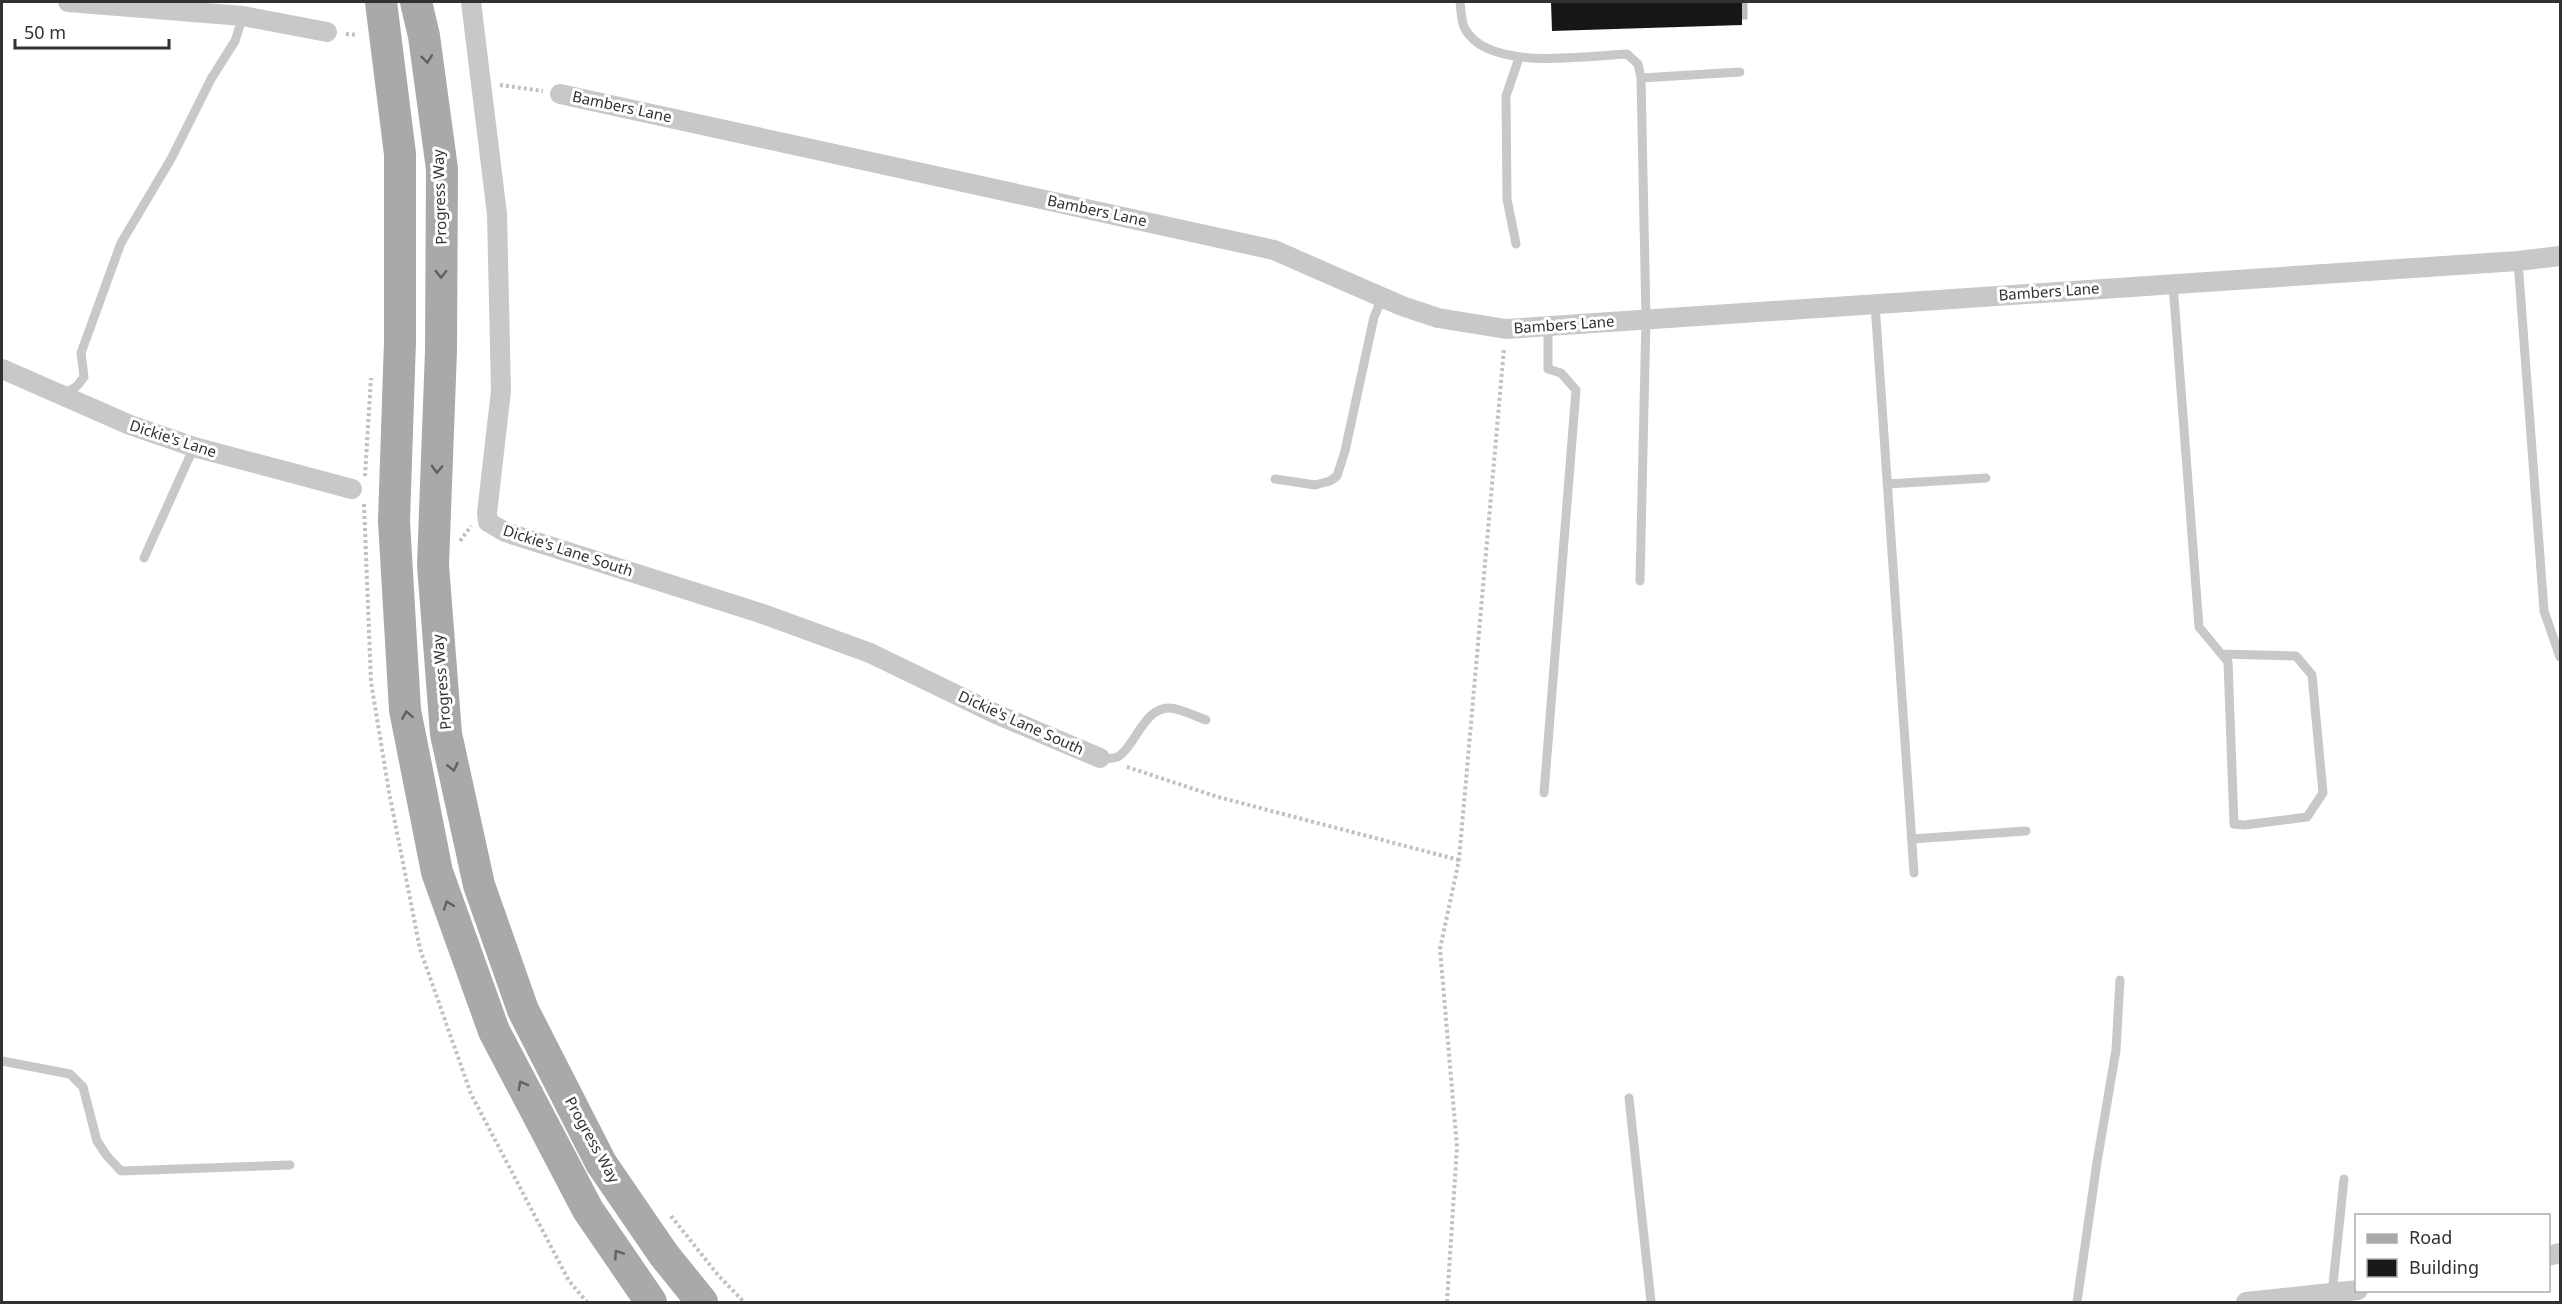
<svg xmlns="http://www.w3.org/2000/svg" width="2562" height="1304" font-family="'Noto Sans',sans-serif">
  <style>
    .building { fill: #181818; filter: url(#shadow) }
    .lines { fill: none; stroke-linecap: round; stroke-linejoin: round }
    .path { stroke: #c1c1c1; stroke-width: 4; stroke-dasharray: 3 3; stroke-linecap: butt }
    .lane { stroke: #c8c8c8; stroke-width: 9 }
    .street { stroke: #c8c8c8; stroke-width: 20 }
    .primary { stroke: #a9a9a9; stroke-width: 32 }
    .oneway { stroke: #616161 }
    .labels { text-anchor: middle; stroke-width: 6; stroke-linejoin: round; paint-order: stroke }
    .street-label { font-size: 15px; fill: #313131; stroke: #fff }
  </style>
  <defs>
    <filter id="shadow"><feDropShadow dx="5.5" dy="-5.5" stdDeviation="0" flood-color="#0004"/></filter>
  </defs>
  <rect width="100%" height="100%" fill="#fff"/>
  <!-- building -->
  <path class="building" d="M1551 2H1742V25L1552 31Z"/>
  <g class="lines">
    <!-- path -->
    <path class="path" d="M346 34 358 35
      M500 85 543 91
      M365 476 371 378
      M364 504 371 682 389 792 420 949 471 1094 569 1281 587 1302
      M460 541 471 526
      M1127 767 1218 797 1459 860
      M671 1216 718 1275 744 1302
      M1447 1302 1457 1147 1440 949 1459 860 1504 348"/>
    <!-- lane -->
    <path class="lane" d="M1460 2C1461 9 1461 22 1465 29 1489 72 1586 56 1627 54L1638 64 1641 78 1646 319 1640 581
      M1641 78 1740 72
      M1516 244 1507 199 1506 96 1519 58
      M2518 261 2544 611 2560 657
      M2173 284 2199 627 2228 662 2234 824 2244 825 2307 817 2323 793 2312 675 2296 656 2222 654
      M1875 304 1914 873
      M64 394 77 386 84 377 81 353 121 243 171 159 211 79 235 41 243 16
      M1275 479 1315 485 1330 481 1337 476 1345 451 1374 317 1382 298
      M1887 484 1986 478
      M144 558 194 447
      M1100 758C1106 758 1113 760 1119 756 1136 745 1144 707 1170 708 1181 709 1195 716 1206 720
      M1544 793 1576 390 1561 373 1548 369V326
      M1912 839 2026 831
      M2 1061 70 1074 83 1087 97 1141 107 1156 121 1171 290 1165
      M1629 1098 1651 1302
      M2332 1294 2344 1179
      M2077 1302 2097 1162 2116 1050 2120 980"/>
    <!-- street -->
    <path class="street" d="M68 2 243 16 327 32
      M471 2 497 214 501 391 487 513 488 522 505 532 760 613 870 653 996 714 1100 758
      M560 94 1274 250 1402 306 1438 318 1506 329 2518 261 2560 256
      M2 369 130 425 194 447 352 489
      M2548 1256 2560 1253
      M2246 1302 2358 1290"/>
    <!-- primary -->
    <path class="primary" d="M381 2 400 154V341L394 521 405 710 437 872 494 1031 588 1210 651 1302
      M416 2 424 36 442 169 441 351 433 565 446 734 479 885 523 1010 601 1163 664 1255 702 1302"/>
  </g>
  <!-- one-way arrows -->
  <defs><path id="oneway-chevron" d="M-2-3.5L2.5 0L-2 3.5" fill="none" stroke-width="1.6" stroke-linecap="round" stroke-linejoin="round" transform="scale(1.5)"/></defs>
  <g class="oneway">
    <use href="#oneway-chevron" transform="translate(427 59) rotate(83)"/>
    <use href="#oneway-chevron" transform="translate(441 274) rotate(90)"/>
    <use href="#oneway-chevron" transform="translate(437 469) rotate(92)"/>
    <use href="#oneway-chevron" transform="translate(407 715) rotate(-99)"/>
    <use href="#oneway-chevron" transform="translate(453 767) rotate(77)"/>
    <use href="#oneway-chevron" transform="translate(448 905) rotate(-110)"/>
    <use href="#oneway-chevron" transform="translate(522 1085) rotate(-118)"/>
    <use href="#oneway-chevron" transform="translate(618 1254) rotate(-124)"/>
  </g>
  <g class="labels">
    <!-- street labels -->
    <g class="street-label">
      <text transform="translate(622 107) rotate(12)" y="5">Bambers Lane</text>
      <text transform="translate(440 197) rotate(-92)" y="5">Progress Way</text>
      <text transform="translate(1097 211) rotate(12)" y="5">Bambers Lane</text>
      <text transform="translate(2049 292) rotate(-4)" y="5">Bambers Lane</text>
      <text transform="translate(1564 325) rotate(-4)" y="5">Bambers Lane</text>
      <text transform="translate(173 439) rotate(18)" y="5">Dickie's Lane</text>
      <text transform="translate(568 551) rotate(18)" y="5">Dickie's Lane South</text>
      <text transform="translate(442 682) rotate(-95)" y="5">Progress Way</text>
      <text transform="translate(1021 723) rotate(24)" y="5">Dickie's Lane South</text>
      <text transform="translate(592 1140) rotate(61)" y="5">Progress Way</text>
    </g>
  </g>
  <!-- border -->
  <rect width="2562" height="1304" fill="none" stroke="#313131" stroke-width="6"/>
  <!-- legend -->
  <rect x="2355" y="1214" width="195" height="78" fill="#ffffff" stroke="#adadad" stroke-width="1.5"/>
  <rect x="2367" y="1234" width="30" height="9" fill="#a9a9a9" stroke="#adadad" stroke-width="1.5"/>
  <text x="2409" y="1244" font-size="18" fill="#313131">Road</text>
  <rect x="2367" y="1259" width="30" height="18" fill="#181818" stroke="#adadad" stroke-width="1.5"/>
  <text x="2409" y="1274" font-size="18" fill="#313131">Building</text>
  <!-- scale -->
  <path d="M15 39v9h154v-9" fill="none" stroke="#313131" stroke-width="3"/>
  <text x="24" y="39" font-size="18" fill="#313131" stroke="#ffffff" stroke-width="4.5" paint-order="stroke">50 m</text>
</svg>
